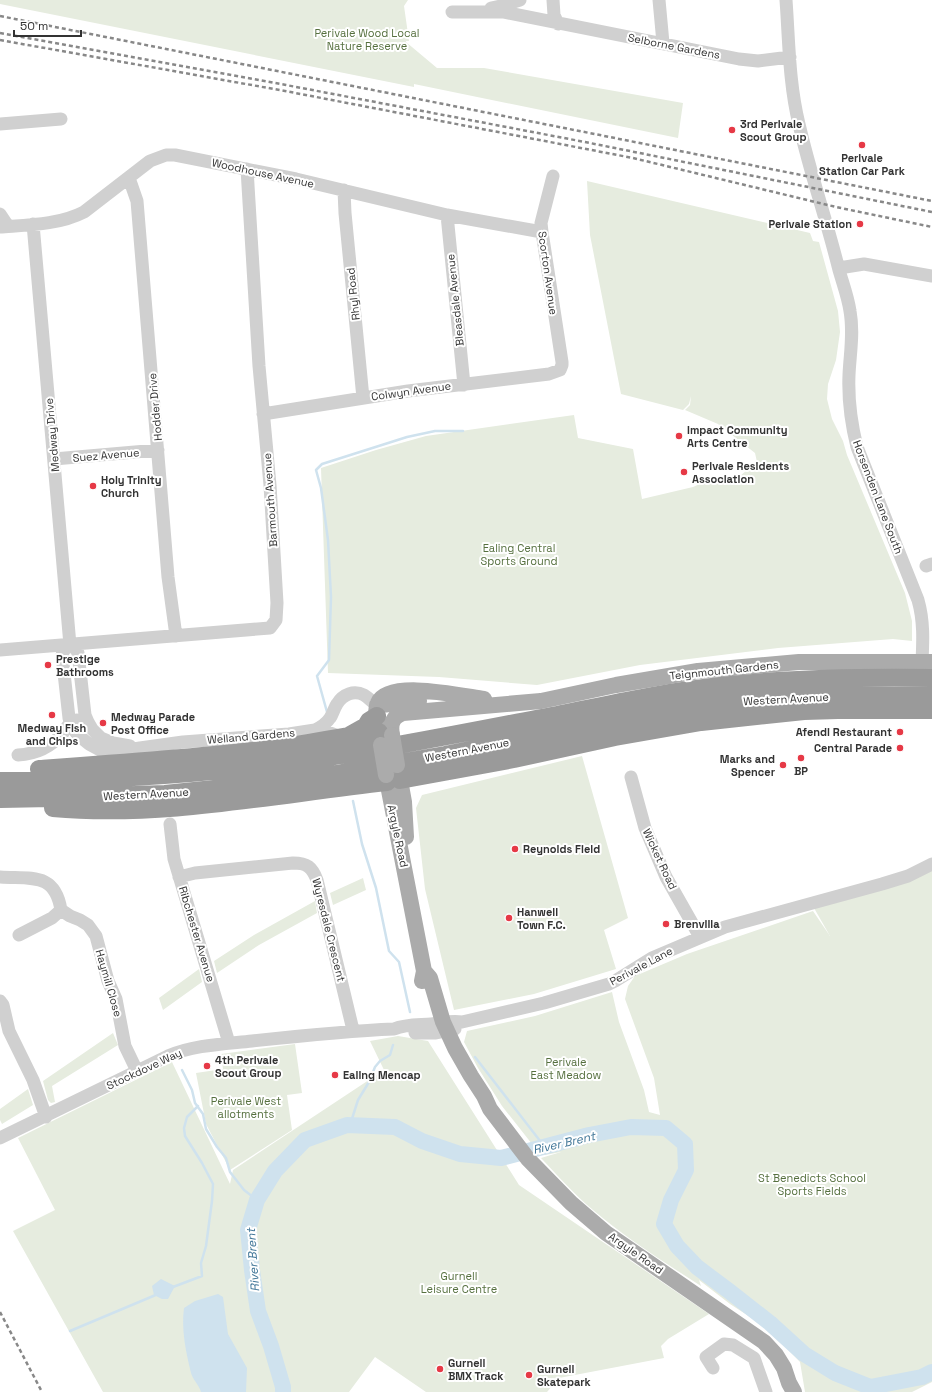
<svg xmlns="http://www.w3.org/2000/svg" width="932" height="1392" font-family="'Space Grotesk',sans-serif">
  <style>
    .green { fill: #e6ecdf }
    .water { fill: #cfe2ee }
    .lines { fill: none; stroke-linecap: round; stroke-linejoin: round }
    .stream { stroke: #cfe2ee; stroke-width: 2.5 }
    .river { stroke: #cfe2ee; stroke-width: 16 }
    .minor { stroke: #d0d0d0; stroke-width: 13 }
    .major { stroke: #ababab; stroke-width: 16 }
    .highway { stroke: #9a9a9a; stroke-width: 18 }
    .rail { stroke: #888; stroke-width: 2.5; stroke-dasharray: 4 3; stroke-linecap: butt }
    .major-bridge { stroke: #ababab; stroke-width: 16 }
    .poi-dot { fill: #e63946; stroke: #fff; stroke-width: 1.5 }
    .labels { text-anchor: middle; stroke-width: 4; stroke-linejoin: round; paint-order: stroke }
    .park-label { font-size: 11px; fill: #56703f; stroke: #fff }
    .street-label { font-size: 11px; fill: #333; stroke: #fff }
    .poi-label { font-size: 11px; font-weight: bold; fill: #333; stroke: #fff; text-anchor: start }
    .water-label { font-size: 12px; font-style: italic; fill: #3f7597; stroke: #fff }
  </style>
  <rect width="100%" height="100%" fill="#fff"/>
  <!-- green -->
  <path class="green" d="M0 0H408L404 6 409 41H406V42L437 68H484L683 103 678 138 414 84V87L0 4Z
    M587 181 810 233 813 241 819 242 838 311 840 332 836 360 828 384 827 399 832 419 843 441 847 455 905 593 912 621V641L893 639 778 648 640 665 537 685 439 677 328 673 321 468 376 450 426 436 574 415 578 438 633 449 642 499 693 487 704 482 720 480 741 475 757 462 755 453 718 424 685 410 690 405 691 396 689 404 683 410 621 394 590 235Z
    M582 756 628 918 604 930 616 969 534 994 454 1010 425 889 416 808 422 795Z
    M932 869V1382L912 1392H805L800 1362 767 1328 730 1304 699 1280 701 1286C664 1262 627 1239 593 1210 574 1194 558 1176 541 1158L561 1152 545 1155 535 1143 532 1144 502 1106 478 1068 464 1042 467 1031 535 1016 612 992 619 1022 644 1090 649 1112 660 1115 654 1078 625 999 628 986 635 976 687 954 813 911 830 936 814 908Z
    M363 878 366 890 333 905 330 893Z
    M315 901 317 913 259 945 217 973 214 961 254 935Z
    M199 969 202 982 163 1010 159 998Z
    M113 1033 118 1045 52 1086 55 1102 51 1103 48 1100 43 1081Z
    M398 1036 428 1041 519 1185 709 1314 668 1339 661 1346 664 1358 559 1378 547 1392H426L375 1357 349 1392H103L13 1231 55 1210 18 1138 172 1062 230 1184 233 1170 384 1070 370 1041Z
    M295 1044 302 1093 287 1095 292 1130 230 1170 206 1124 196 1073 223 1069 221 1054Z
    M28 1089 33 1105 2 1124 0 1120V1109Z"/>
  <!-- water -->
  <path class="water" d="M161 1279 175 1286 168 1299H162L154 1295 152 1286Z
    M218 1294 223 1297 228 1334 247 1368 246 1392H201C199 1385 193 1380 191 1373 186 1353 181 1329 184 1308L195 1301Z"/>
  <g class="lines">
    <!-- stream -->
    <path class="stream" d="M327 712 317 676 329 660 331 597 328 540 321 488 316 470 322 464 407 437 435 431H463
      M353 801 362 844 376 888 389 951 399 962 410 1012
      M475 1057 544 1146
      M182 1070 192 1090 195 1103 203 1114 206 1129 217 1147 226 1158 230 1172 244 1190 257 1200
      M350 1125 358 1100 369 1082 375 1067 380 1061 390 1055 393 1045
      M173 1287 202 1276 201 1263 206 1246 212 1201 213 1184 202 1163 185 1136 184 1128 187 1117 198 1106
      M70 1331 158 1294"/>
    <!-- river -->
    <path class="river" d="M283 1392V1387L271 1346 258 1311 252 1270 248 1230 257 1200 275 1171 305 1140 347 1125 395 1127 422 1141 460 1154 501 1158 589 1135 631 1127 666 1128 685 1144 686 1170 671 1200 664 1224 677 1246 697 1267 729 1291 770 1323 804 1354 835 1373 870 1387 922 1377 932 1372"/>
    <!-- minor -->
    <path class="minor" d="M553 0 554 15 558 24
      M659 0 663 43
      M786 0C789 41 789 84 799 124 810 173 827 221 839 270 843 284 848 297 850 311 854 333 850 353 849 375 848 399 851 423 857 447L918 600C924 621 923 641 922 662
      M491 8 501 6 520 0
      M452 12H503L739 59 758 61 790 57
      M0 124 61 119
      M129 178 137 201 168 577 176 636
      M344 190 345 213 363 398
      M0 214 8 226
      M447 215 464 385
      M33 224 70 645
      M0 227C27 225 59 225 84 212L150 161 166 155H175L296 179 447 215 542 232
      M839 268 864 264 932 276
      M263 414 408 391 549 374 560 370 562 365V362L542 232 541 223 553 176
      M54 459 158 450
      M926 566 932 564
      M70 645 64 650 62 655 69 718 71 726 78 735 89 744 102 751 116 752 140 748 183 742 289 734 315 730 325 731 336 735 341 736
      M70 645 76 649 78 653 85 715 88 722 92 729 101 738 113 743 130 746
      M0 650 270 628 276 620 277 603 270 485 259 366 247 169
      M315 730C321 727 326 724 330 718 333 714 334 708 337 704 343 694 354 690 364 695 369 698 372 702 377 705
      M18 755C37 754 51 747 63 733 68 726 68 723 77 720
      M631 777 645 828 666 877 700 937
      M170 824 174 859 229 1043
      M0 877C31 879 55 872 61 910L70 916 80 920 88 925 96 936 108 981 116 999 125 1046 137 1071
      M179 877 195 873 293 863C307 863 312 867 317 880L353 1030
      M19 935 52 918 61 910
      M0 1001 3 1005 9 1031 33 1080 46 1117
      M415 1033H436L455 1029
      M0 1138 168 1056C193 1045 224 1044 252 1041 299 1036 346 1031 394 1029 406 1024 418 1025 431 1024 442 1023 451 1020 462 1022L544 1003 609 984 615 981 652 958 725 927 882 884 908 876 932 864
      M713 1368 706 1357 724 1344 733 1345 754 1358 766 1392"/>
    <!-- major -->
    <path class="major" d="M377 705H381L419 701
      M379 728C378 720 374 711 378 703 388 679 462 696 484 699
      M392 735C390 724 392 717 403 713L541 701 616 685 698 671 799 662H932
      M398 769 404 802 406 837
      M386 775 424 971 422 981
      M424 971 430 978 443 1022 455 1048 471 1076 484 1096 490 1109 528 1159 571 1203 606 1233 764 1342 776 1355 784 1368 789 1383 794 1392"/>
    <!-- highway -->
    <path class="highway" d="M350 735 366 726 369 721 377 716
      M39 769C110 764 182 759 253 751 296 746 337 737 379 732
      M400 780 514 759 615 737 701 722 804 711 838 710H932
      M0 781C111 781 224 773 334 756 409 744 483 729 557 715 611 704 665 692 720 686 790 678 861 677 932 678
      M0 799 51 798 165 794 243 786 336 774 445 755 653 713 723 703 798 696H932
      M53 808C164 818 276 794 387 782"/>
    <!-- rail -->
    <path class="rail" d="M0 16 932 201
      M0 33 286 85 585 142 932 212
      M0 40 285 91 633 158 836 207 932 227
      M0 1312 42 1392"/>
    <!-- major-bridge -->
    <path class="major-bridge" d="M392 735 397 765
      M381 745 386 775"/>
  </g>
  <!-- markers -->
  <g class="poi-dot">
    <circle cx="732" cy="130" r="4"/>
    <circle cx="862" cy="145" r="4"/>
    <circle cx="860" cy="224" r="4"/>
    <circle cx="679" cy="436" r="4"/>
    <circle cx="684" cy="472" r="4"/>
    <circle cx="93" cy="486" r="4"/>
    <circle cx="48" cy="665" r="4"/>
    <circle cx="52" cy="715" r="4"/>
    <circle cx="103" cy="723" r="4"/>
    <circle cx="900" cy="732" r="4"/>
    <circle cx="900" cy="748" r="4"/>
    <circle cx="801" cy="758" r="4"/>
    <circle cx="783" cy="765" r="4"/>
    <circle cx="515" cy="849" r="4"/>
    <circle cx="509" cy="918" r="4"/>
    <circle cx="666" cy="924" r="4"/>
    <circle cx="207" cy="1066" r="4"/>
    <circle cx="335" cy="1075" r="4"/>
    <circle cx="440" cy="1369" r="4"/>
    <circle cx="529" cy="1375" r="4"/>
  </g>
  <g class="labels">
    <!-- park labels -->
    <g class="park-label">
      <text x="367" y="37">Perivale Wood Local<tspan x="367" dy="13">Nature Reserve</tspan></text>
      <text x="519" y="552">Ealing Central<tspan x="519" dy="13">Sports Ground</tspan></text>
      <text x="566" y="1066">Perivale<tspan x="566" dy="13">East Meadow</tspan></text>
      <text x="246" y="1105">Perivale West<tspan x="246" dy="13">allotments</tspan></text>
      <text x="812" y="1182">St Benedicts School<tspan x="812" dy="13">Sports Fields</tspan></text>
      <text x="459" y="1280">Gurnell<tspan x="459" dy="13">Leisure Centre</tspan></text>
    </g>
    <!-- street labels -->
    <g class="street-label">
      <text transform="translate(674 46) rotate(11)" y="4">Selborne Gardens</text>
      <text transform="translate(263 173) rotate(12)" y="4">Woodhouse Avenue</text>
      <text transform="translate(548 273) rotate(82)" y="4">Scorton Avenue</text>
      <text transform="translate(353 294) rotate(-96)" y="4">Rhyl Road</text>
      <text transform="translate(455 300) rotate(-96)" y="4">Bleasdale Avenue</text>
      <text transform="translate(411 391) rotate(-8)" y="4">Colwyn Avenue</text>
      <text transform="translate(155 407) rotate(-95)" y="4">Hodder Drive</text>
      <text transform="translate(52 435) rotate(-95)" y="4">Medway Drive</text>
      <text transform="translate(106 455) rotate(-5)" y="4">Suez Avenue</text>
      <text transform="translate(878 497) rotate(69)" y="4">Horsenden Lane South</text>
      <text transform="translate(270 500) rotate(-94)" y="4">Barmouth Avenue</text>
      <text transform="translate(724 670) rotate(-6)" y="4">Teignmouth Gardens</text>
      <text transform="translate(786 699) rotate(-3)" y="4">Western Avenue</text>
      <text transform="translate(251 736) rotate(-5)" y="4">Welland Gardens</text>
      <text transform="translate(467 750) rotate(-11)" y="4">Western Avenue</text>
      <text transform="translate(146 794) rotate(-3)" y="4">Western Avenue</text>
      <text transform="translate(398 836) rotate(78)" y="4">Argyle Road</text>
      <text transform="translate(660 859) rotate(65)" y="4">Wicket Road</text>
      <text transform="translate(329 930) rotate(76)" y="4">Wyresdale Crescent</text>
      <text transform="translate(197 934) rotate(73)" y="4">Ribchester Avenue</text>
      <text transform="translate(641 966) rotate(-28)" y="4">Perivale Lane</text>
      <text transform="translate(109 983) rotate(74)" y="4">Haymill Close</text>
      <text transform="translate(144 1069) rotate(-25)" y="4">Stockdove Way</text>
      <text transform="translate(636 1253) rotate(35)" y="4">Argyle Road</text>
    </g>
    <!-- poi labels -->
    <g class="poi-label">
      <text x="740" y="128">3rd Perivale<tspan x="740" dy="13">Scout Group</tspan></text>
      <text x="862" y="162" text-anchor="middle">Perivale<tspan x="862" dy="13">Station Car Park</tspan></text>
      <text x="852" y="228" text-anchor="end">Perivale Station</text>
      <text x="687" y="434">Impact Community<tspan x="687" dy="13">Arts Centre</tspan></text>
      <text x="692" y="470">Perivale Residents<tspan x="692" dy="13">Association</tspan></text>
      <text x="101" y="484">Holy Trinity<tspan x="101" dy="13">Church</tspan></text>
      <text x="56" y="663">Prestige<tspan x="56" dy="13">Bathrooms</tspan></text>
      <text x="111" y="721">Medway Parade<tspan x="111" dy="13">Post Office</tspan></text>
      <text x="52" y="732" text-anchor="middle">Medway Fish<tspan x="52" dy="13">and Chips</tspan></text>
      <text x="892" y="736" text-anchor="end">Afendi Restaurant</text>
      <text x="892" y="752" text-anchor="end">Central Parade</text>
      <text x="775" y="763" text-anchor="end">Marks and<tspan x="775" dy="13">Spencer</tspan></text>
      <text x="801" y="775" text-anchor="middle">BP</text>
      <text x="523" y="853">Reynolds Field</text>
      <text x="517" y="916">Hanwell<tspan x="517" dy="13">Town F.C.</tspan></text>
      <text x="674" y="928">Brenvilla</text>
      <text x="215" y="1064">4th Perivale<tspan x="215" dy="13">Scout Group</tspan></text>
      <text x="343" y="1079">Ealing Mencap</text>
      <text x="448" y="1367">Gurnell<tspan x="448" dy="13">BMX Track</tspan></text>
      <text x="537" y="1373">Gurnell<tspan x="537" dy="13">Skatepark</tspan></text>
    </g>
    <!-- water labels -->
    <g class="water-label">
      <text transform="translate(564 1143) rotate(-13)" y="4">River Brent</text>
      <text transform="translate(253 1260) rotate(-94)" y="4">River Brent</text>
    </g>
  </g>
  <!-- scale -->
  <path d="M14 30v6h67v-6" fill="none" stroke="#333333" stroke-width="2"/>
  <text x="20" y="30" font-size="12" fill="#333333" stroke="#ffffff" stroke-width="3" paint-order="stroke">50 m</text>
</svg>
